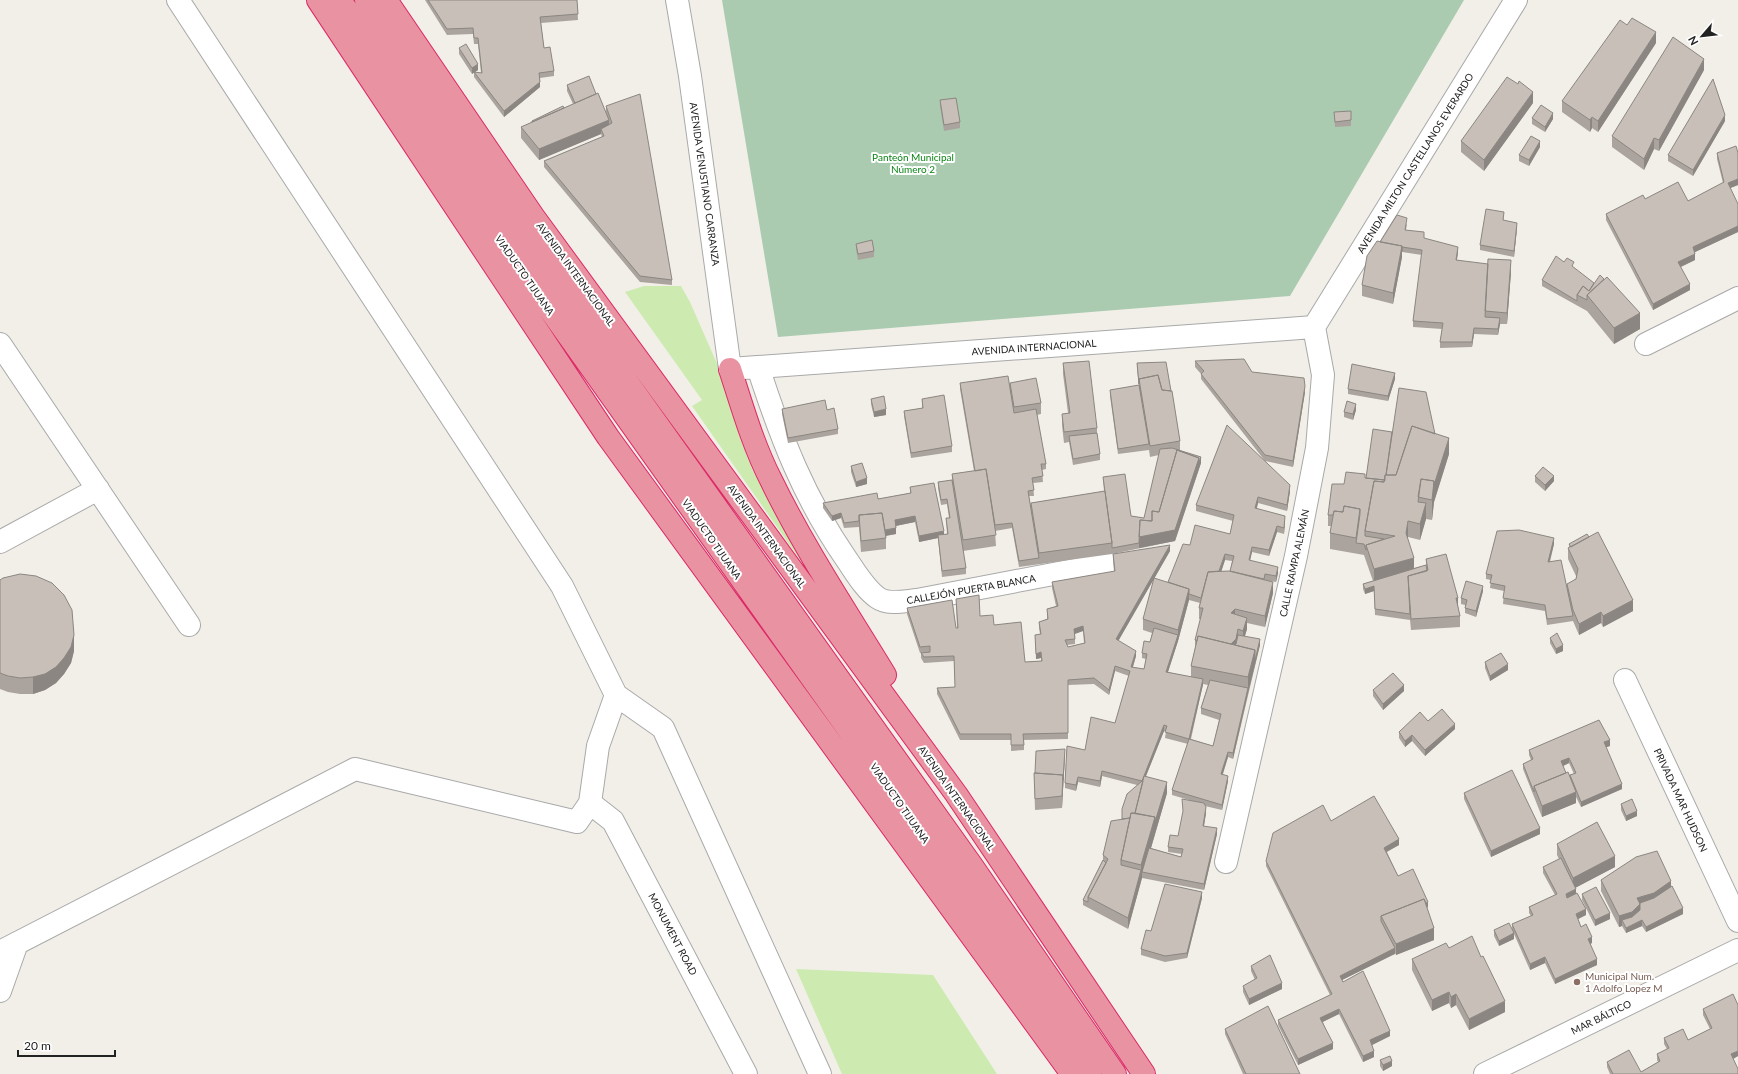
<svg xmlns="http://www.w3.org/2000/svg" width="1738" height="1074" font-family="Lato,sans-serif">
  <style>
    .grass { fill: #cdebb0 }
    .cemetery { fill: #aacbaf }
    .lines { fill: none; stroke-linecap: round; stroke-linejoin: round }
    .minor-casing { stroke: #a9a9a9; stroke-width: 24 }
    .highway-casing { stroke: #dc2a67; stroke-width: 24 }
    .minor { stroke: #fff; stroke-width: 22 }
    .highway { stroke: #e892a2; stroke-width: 22 }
    .wall { fill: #aba49e; fill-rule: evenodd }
    .shaded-wall { fill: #8b8681 }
    .building { fill: #c7bfb8; stroke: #8b8681; fill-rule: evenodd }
    .education-dot { fill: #8d6e63; stroke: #fff; stroke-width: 1.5 }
    .labels { text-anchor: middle; stroke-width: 4; stroke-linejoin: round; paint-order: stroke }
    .park-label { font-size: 10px; fill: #0c8416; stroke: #fff }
    .street-label { font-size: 10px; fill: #222; stroke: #fff }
    .education-label { font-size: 10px; fill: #785e54; stroke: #fff; text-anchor: start }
  </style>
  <rect width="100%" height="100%" fill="#f2efe9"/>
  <!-- grass -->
  <path class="grass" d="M644 286H681L690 302 722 375 730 396 739 435 753 471 817 584 692 406 702 400 625 292Z
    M796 969 933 975 997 1074H842Z"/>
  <!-- cemetery -->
  <path class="cemetery" d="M722 0H1464L1290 296 778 337Z"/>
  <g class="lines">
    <defs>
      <path id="minor" d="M677 0 690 76 730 369 1314 327
        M1314 327 1516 0
        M0 344 189 625
        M1646 344 1738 298
        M758 367C781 438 804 498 847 560 856 573 865 589 878 598 888 605 905 601 917 600L1111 563
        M0 542 98 489
        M1625 680 1738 921
        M616 695 663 728 820 1074
        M590 803 613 821 746 1074
        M1226 862 1296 556 1317 448 1323 375 1314 327
        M0 952 355 769 577 822 590 803 598 746 616 695 562 586 178 0
        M0 991 17 943
        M1485 1074 1738 950"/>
      <path id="highway" d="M318 0 608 437 1072 1074
        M340 0 516 262 949 871 1090 1074
        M366 0 531 247 972 866 1115 1074
        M386 0 533 216 956 794 1144 1074
        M730 369C742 406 753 445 771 480 804 548 846 611 885 675"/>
    </defs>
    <!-- minor casing -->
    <use href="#minor" class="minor-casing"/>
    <!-- highway casing -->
    <use href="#highway" class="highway-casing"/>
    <!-- minor -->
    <use href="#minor" class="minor"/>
    <!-- highway -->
    <use href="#highway" class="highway"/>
  </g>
  <!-- wall -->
  <path class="wall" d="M425 0H577L578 20 541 23 544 48 554 71V76L540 78V87L504 117 474 77V72L472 74 459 54V48L478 70 475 72 481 73 478 44H474L473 34 447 35Z
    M1656 43 1598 132 1592 128 1590 132 1562 112V101Z
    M1704 70 1659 151 1654 149 1644 170 1612 147V136Z
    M567 85 596 94 606 112V106L672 280V285L640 282 544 167V161L602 137 601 134 539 160 521 138V127L532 122V121L573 104 567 91Z
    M940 100 960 122V128L944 131 940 106Z
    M1533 103 1484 171 1461 152V141Z
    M1334 112 1351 120V126L1335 127Z
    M1532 118 1553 119 1545 132 1532 124Z
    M1725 121 1693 176 1668 161V155Z
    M1540 147 1529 166 1519 161V155Z
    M1717 153H1738V185L1730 188 1738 232 1695 252V260L1681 267 1690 290 1653 310 1606 220V214L1645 199 1688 201 1723 183 1717 159Z
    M1504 217 1503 220 1517 228 1514 257 1480 250V245Z
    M1407 224 1406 230 1424 239 1458 252 1457 260 1511 272 1507 324H1500L1498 335 1474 334 1472 347 1440 348V342L1442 329 1413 327V321L1422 255 1402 252V257L1393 304 1362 296V285L1380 242Z
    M856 244 874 251V257L858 260 856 249Z
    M1564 262 1574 268 1640 329 1614 344 1587 311 1542 286V280Z
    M1195 361 1252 372 1305 392 1293 467 1265 461 1201 379V374L1195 367Z
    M1063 363 1097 428V433L1100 454V460L1073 465 1069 442 1064 443 1062 425V414L1068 413 1063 374Z
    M1137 363 1171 391 1180 441V450L1201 463 1175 541 1112 554 1019 567 1012 528 995 531 996 546 963 551 966 568V574L942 577 938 538 919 542 915 522 896 526V534L886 536V549L861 552 859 527 844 528 841 518 832 521 823 508V503L878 499 910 493V487L944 535 947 534 946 518H949L947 504 941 505 938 488V482L952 480V474L974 471 960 389V383L1010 389V383L1041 403V414L1037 415 1046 464V469L1042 470 1043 482 1033 483 1034 496H1029L1031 507V503L1104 491 1103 477 1131 516 1144 518 1159 455 1150 457 1149 450 1118 454 1110 396V390L1139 386 1137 369Z
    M1395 379 1388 401 1348 394V389Z
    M871 399 886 415 874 417 871 404Z
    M922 399 952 446V452L911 458 904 416V411L922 408Z
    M782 409 838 429V434L788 443 782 414Z
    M1356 410 1353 420 1344 417V412Z
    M1392 432 1435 434 1449 454 1434 502 1432 520 1426 519 1420 540 1408 537V540L1414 568 1426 565V559L1458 606 1460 616V627L1411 630 1410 620 1375 615 1374 591 1365 594 1363 589V584L1373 581 1366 561 1364 555 1330 549V533L1331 526H1328V515L1344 484 1366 478Z
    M851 466 867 484 856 487 851 472Z
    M1535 476 1554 481 1545 491 1535 482Z
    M1290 491 1287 511 1258 503 1257 508 1285 522 1284 534 1277 532 1269 556 1252 552 1250 560 1278 573 1276 582 1270 581 1273 593 1265 627 1247 623V629L1245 636 1260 645 1233 759 1228 757 1223 774 1228 781 1222 810 1205 806 1206 813 1204 826 1217 834 1204 890 1142 878 1128 929 1083 905V900L1103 860V855L1122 819 1137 785 1102 776 1100 787 1078 782 1076 791 1065 788V783L1085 750 1115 723 1129 676 1115 671 1109 695 1094 684 1068 685V739L1024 740V750L1011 751V740H960L937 694V688L955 687 954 661 924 663 921 658V653H920L907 614V608L956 628H957L956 599 980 616 994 625 1025 662 1041 661V658L1036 659 1035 635 1040 634 1039 628V622L1047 619V609L1056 606 1052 588V582L1114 572 1113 560V554L1170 551 1118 641 1136 656 1133 667 1144 669 1146 659 1142 658V653L1150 642 1152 633 1143 630V619L1168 582 1190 545 1230 534 1233 521 1196 511V505ZM1225 560 1232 561 1230 571H1221ZM1189 600 1200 603 1199 608V619H1201L1195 640V648L1191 666V677L1168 672 1178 641ZM1083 631 1084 643 1068 647 1067 645 1075 644V634ZM1203 684 1208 685 1201 708V714L1219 720 1213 746 1191 739ZM1164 731H1166L1165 738 1188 744 1172 790V795L1189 800 1178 836 1168 847V852L1182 854 1181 857 1151 848 1167 793 1146 776Z
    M1554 544 1550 562 1567 588V584L1576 579V576L1568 559V548H1569V544L1633 611 1603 627 1601 623 1579 635 1573 621 1547 625 1545 611 1503 604 1504 591 1490 588 1491 580 1486 579V574Z
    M0 580 74 651 71 663 64 674 56 683 45 690 33 694H20L8 692 0 689Z
    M1483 591 1476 617 1465 613V605L1461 604V598Z
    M1550 638 1563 651 1556 654 1550 643Z
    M1485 662 1508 670 1490 681 1485 668Z
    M1373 690 1404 691 1383 710 1373 696Z
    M1428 721 1455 729 1425 756 1412 741 1405 747 1399 738V732Z
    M1610 746 1606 747 1622 789 1581 807 1576 797V803L1542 817 1523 769V764L1531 760 1529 755V750ZM1569 763 1574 774 1570 775 1566 773 1563 766Z
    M1065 755 1062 808 1035 810 1034 773Z
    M1464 793 1540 834 1491 857 1464 799Z
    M1621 804 1637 816 1626 821 1621 810Z
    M1331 821 1399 845 1387 852 1398 876 1428 907 1427 908 1434 940 1396 955 1395 953 1342 980 1390 1036 1372 1045 1374 1057 1363 1062 1339 1014 1323 1022 1333 1049 1298 1065 1278 1025V1020L1330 995 1266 866V861Z
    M1557 844 1615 867 1575 888 1576 893 1586 915 1578 919 1581 927 1592 943 1590 944 1597 965 1555 984 1545 963 1530 970 1514 934V939L1499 946 1494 936V930H1512V924L1531 916 1529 913V907L1555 895 1543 873V867L1559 859 1557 855Z
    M1601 880 1671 887 1683 914 1646 932 1642 926 1626 933 1622 926 1619 927 1601 891Z
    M1582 894 1610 919 1595 926 1582 900Z
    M1202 898 1187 958 1165 962 1141 955V949L1151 931Z
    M1449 948 1481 957 1505 1012 1469 1030 1456 1005 1451 1008 1449 1003 1432 1011 1412 970V959Z
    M1251 966 1282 989 1249 1005 1243 992V986L1255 980 1251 971Z
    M1703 1009 1738 1056 1733 1059 1738 1074H1610L1607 1067V1062L1641 1072 1658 1062 1657 1060V1054L1667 1049 1664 1044V1038L1688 1040 1710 1029 1703 1015Z
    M1225 1029 1300 1074H1243L1225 1034Z
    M1380 1060 1392 1066 1383 1071 1380 1066Z"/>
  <!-- shaded-wall -->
  <path class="shaded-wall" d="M1656 32V43L1598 132V121Z
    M1704 59V70L1659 151V140Z
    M478 64V70L472 74V68Z
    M540 82V87L504 117V111Z
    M1533 92V103L1484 171V160Z
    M1553 113V119L1545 132V127Z
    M1725 115V121L1693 176V170Z
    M1592 117V128L1590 132V120Z
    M609 120V131L601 129V134L539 160V149Z
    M1654 138V149L1644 170V159Z
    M1540 141V147L1529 166V160Z
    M1738 179V185L1728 189V183Z
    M1517 223V228L1514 257V251Z
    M1738 226V232L1693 253V247Z
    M1402 246V257L1393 304V293Z
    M1458 247V252L1456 265V260Z
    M1695 254V260L1678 268V262Z
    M1511 260V272L1507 324V313Z
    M1690 284V290L1653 310V304Z
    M1640 313V329L1614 344V328Z
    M1500 318V324L1498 335V329Z
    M1474 328V334L1472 347V342Z
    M1395 373V379L1388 401V396Z
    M1305 386V392L1293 467V461Z
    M1356 404V410L1353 420V414Z
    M886 409V415L874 417V412Z
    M1449 438V454L1434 502 1432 520V500L1434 481Z
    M1201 457V463L1175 541 1139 548V537L1199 458Z
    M1554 476V481L1545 491V485Z
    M867 478V484L856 487V482Z
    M1290 485V491L1287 511V505Z
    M1258 497V503L1255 514V508Z
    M1426 503V519L1420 540V524Z
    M841 513V518L832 521V516Z
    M915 516V522L895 526V520Z
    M1285 516V522L1284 534V528Z
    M1408 521V537L1406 549V533Z
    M1277 526V532L1269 556V550Z
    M896 528V534L884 536V531Z
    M944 531V537L938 535V538L919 542V536Z
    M1554 538V544L1548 567V562Z
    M1170 545V551L1116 645V639Z
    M1252 547V552L1249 565V560Z
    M1225 554V560L1218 582V576Z
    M1414 558V574L1374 586V569Z
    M1278 567V573L1276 582V576Z
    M1273 582V593L1265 627V616Z
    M1374 586V591L1365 594V589Z
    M1483 586V591L1476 617V611Z
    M1189 589V600L1178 641 1166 678V672L1178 635V630Z
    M1456 598H1458V609Z
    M1633 600V611L1603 627V616Z
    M1235 609V620L1231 613Z
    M1601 612V623L1579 635V624Z
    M1247 618V629L1243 642V631Z
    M1083 626V631L1074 634V629Z
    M1238 629V640L1236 650 1227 648Z
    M74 635V651L71 663 64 674 56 683 45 690 33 694V677Z
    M1260 639V645L1248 693V677L1255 650Z
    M1563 645V651L1556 654V649Z
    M1136 651V656L1131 673V667Z
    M1041 652V658L1036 659V654Z
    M1508 664V670L1490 681V676Z
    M1115 666V671L1109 695V690Z
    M1203 679V685L1189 744V739Z
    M1404 685V691L1383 710V704Z
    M1248 688V693L1233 759V753Z
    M1455 724V729L1425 756V750Z
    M1164 725V731L1144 781H1142Z
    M1412 735V741L1405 747V741Z
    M1610 740V746L1604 748V742Z
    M1065 749V755L1062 808V796Z
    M1228 752V757L1221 779V774Z
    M1569 758V763L1561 767V761Z
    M1102 771V776L1100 787V781Z
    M1228 776V781L1222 810V805Z
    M1078 777V782L1076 791V785Z
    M1167 782V793L1144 872H1142V878L1128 929V918L1141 870V865L1155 817Z
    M1622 784V789L1581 807V802Z
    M1576 792V803L1542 817V806Z
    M1206 807V813L1203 832V826Z
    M1637 811V816L1626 821V816Z
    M1217 828V834L1204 890V884Z
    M1540 828V834L1491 857V851Z
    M1399 839V845L1384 853V848Z
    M1615 856V867L1573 889V878Z
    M1671 881V892L1640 915 1622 920V926L1619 927V916L1637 898Z
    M1576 889V895L1566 900V894Z
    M1202 892V898L1187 958V953Z
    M1428 902V907L1386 925Z
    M1683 908V914L1646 932V927Z
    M1586 909V915L1576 920V914Z
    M1610 913V919L1595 926V920Z
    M1642 920V926L1626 933V928Z
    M1434 928V940L1396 955V944Z
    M1514 933V939L1499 946V941Z
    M1592 937V943L1588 945V939Z
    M1395 948V954L1340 981V976Z
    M1545 957V963L1530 970V964Z
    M1597 959V965L1555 984V979Z
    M1282 983V989L1249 1005V999Z
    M1449 992V1003L1432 1011V1000Z
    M1456 994V1005L1451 1008V997Z
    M1505 1001V1012L1469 1030V1019Z
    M1339 1009V1014L1320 1023V1018Z
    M1390 1031V1036L1370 1046V1040Z
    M1333 1043V1049L1298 1065V1059Z
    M1374 1051V1057L1363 1062V1056Z
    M1738 1051V1056L1731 1060V1054Z
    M1392 1061V1066L1383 1071V1065Z"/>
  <!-- building -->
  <path class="building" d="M428 0H577L578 14 540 17 544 48 550 47 554 71 539 73 540 82 504 111 474 72 482 73 478 38H474L473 28 447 29Z
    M1632 18 1656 32 1598 121 1592 117 1590 120 1562 101 1620 20 1627 25Z
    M1673 37 1704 59 1659 140 1654 138 1644 159 1612 136Z
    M466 44 478 64 472 68 459 48Z
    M589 76 596 94 575 103 567 85Z
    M1507 77 1518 84 1519 81 1533 92 1484 160 1461 141Z
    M1713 79 1725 115 1693 170 1668 155Z
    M598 93 609 120 539 149 521 127Z
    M640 94 672 280 640 276 544 161 604 136 601 129 612 123 606 106Z
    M956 98 960 122 944 125 940 100Z
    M1541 105 1553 113 1545 127 1532 118Z
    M563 106 564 108 532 122V121Z
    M1351 111V120L1335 122 1334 112Z
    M1531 136 1540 141 1529 160 1519 155Z
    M1736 146 1738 153V179L1728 183 1738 204V226L1693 247 1695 254 1678 262 1690 284 1653 304 1606 214 1643 195 1645 199 1678 182 1688 201 1724 182 1717 153Z
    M1486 209 1504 212 1503 220 1517 223 1514 251 1480 245Z
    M1397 215 1407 218 1405 230 1424 232V238L1458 247 1456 260 1488 264 1485 317 1500 318 1498 329 1474 328 1472 342H1440L1443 323 1413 321 1422 250 1402 247V251V246L1380 242Z
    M872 240 874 251 858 254 856 244Z
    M1377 241 1402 246 1393 293 1362 285 1367 256Z
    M1556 256 1564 262 1567 258 1574 262 1572 266 1594 283 1589 291 1583 286 1577 295V301L1542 280Z
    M1488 259 1511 260 1507 313 1485 311Z
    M1600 275 1604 279 1587 295V300L1577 295 1583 286 1589 291Z
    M1607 277 1640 313 1614 328 1587 295Z
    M1244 359 1252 372 1304 378 1305 386 1293 461 1265 455 1201 374 1204 371 1195 361Z
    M1089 361 1097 428 1064 432 1062 414 1070 413 1063 363Z
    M1166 362 1171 391 1162 390 1158 375 1139 379V384L1137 363Z
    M1352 364 1395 373 1388 396 1348 389Z
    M1158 375 1162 390 1172 391 1180 441 1150 446 1139 379Z
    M1008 376 1014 413 1036 409 1046 464H1041L1043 476 1032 478 1034 490 1028 491 1039 558 1019 561 1012 523 995 525 986 469 975 471 960 383Z
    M1036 378 1041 403 1014 407 1010 383Z
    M1139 385 1149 444 1118 449 1110 390Z
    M1399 388 1426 392 1435 434 1412 426 1396 475H1386Z
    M944 395 952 446 911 453 904 411 923 408 922 399Z
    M884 396 886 409 874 412 871 399Z
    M825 400 827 410 834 408 838 429 788 438 782 409Z
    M1347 401 1356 404 1353 414 1344 412Z
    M1227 425 1290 485 1287 505 1258 497 1255 508 1285 516 1284 528 1277 526 1269 550 1252 547 1249 560 1278 567 1276 576 1265 574 1264 579 1230 571 1234 556 1225 554 1219 571 1208 572 1201 598 1189 594V589L1168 582 1183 544 1190 545 1195 525 1230 534 1234 515 1196 505Z
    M1412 426 1449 438 1434 485V481L1421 479 1418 502 1426 503 1420 524 1408 521 1406 533 1414 558 1374 569 1366 545 1395 536 1365 531 1374 481 1384 482 1385 475H1396Z
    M1373 429 1392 432 1386 475H1385V480L1366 478Z
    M1097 433 1100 454 1073 459 1069 436Z
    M1172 448 1201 457 1199 463V458L1177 450 1159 512 1152 511V521L1140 520 1139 543 1112 548V543L1103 477 1125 474 1131 516 1144 518 1160 449Z
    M1177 450 1199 458 1175 530 1139 537 1140 520 1152 521V511L1159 512Z
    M862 463 867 478 856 482 851 466Z
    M1543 467 1554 476 1545 485 1535 476Z
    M986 469 996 535 963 540 952 474Z
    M1346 472 1365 474V478L1385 480 1384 482 1374 481 1365 531V536L1384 539 1366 545V550L1364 544 1356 543 1360 514V509L1344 506 1343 512 1334 511 1333 515H1328L1332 484H1344Z
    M1421 479 1434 481 1432 500 1418 497Z
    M952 480 966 568 942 571 938 535 948 534 946 518H950L947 499 941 500 938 482Z
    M934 483 944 531 919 536 915 516 895 520 896 528 885 530 882 513 859 515V521L844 523 841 513 832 516 823 503 877 493 878 499 911 493 910 487Z
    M1105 491 1112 543 1039 553 1031 503Z
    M1344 506 1360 509 1356 538 1330 533 1334 511 1343 512Z
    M882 513 886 538 861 541 859 515Z
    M1519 530 1554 538 1548 562 1561 560 1573 616 1547 619 1545 605 1503 598 1505 586 1490 583 1492 575 1486 574 1497 531Z
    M1598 532 1633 600 1603 616 1601 612 1579 624 1573 610 1567 584 1576 579 1578 569 1568 548Z
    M1587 534 1589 537 1571 547 1569 544Z
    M1170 545 1116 639 1136 651 1131 667 1144 669 1147 654 1142 653 1144 641 1150 642 1154 628 1178 635 1166 672 1203 679 1189 739 1165 732 1167 726 1164 725 1142 781 1102 771 1100 781 1078 777 1076 785 1065 783 1067 746 1085 750 1091 717 1115 723 1130 671 1115 666 1109 690 1094 678 1068 680V733L1023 734 1024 745H1011V734H960L937 688 955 687 954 656 924 657 921 653 930 652V646L920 647 907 608 952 600 956 628H958L956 599 979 595 980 616 993 615 994 625 1021 622 1025 662 1042 661 1041 652 1036 654 1035 635 1041 634 1039 622 1048 619 1047 609 1058 606 1052 582 1115 571 1113 554ZM1083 626 1085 643 1068 647 1065 640 1075 639 1074 629Z
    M1446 554 1458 598H1456L1460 616 1411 619 1408 576 1428 570 1426 559Z
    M1426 565 1427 571 1408 576 1410 614 1375 609 1374 586 1365 589 1363 584Z
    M1229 571 1273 582 1265 616 1235 609 1231 613 1247 618 1243 631 1238 629 1236 639 1231 644 1198 636 1197 641 1195 640 1203 608H1199L1208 572Z
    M20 574 36 576 52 583 64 595 72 610 74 635 71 647 64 658 56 667 45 674 33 677 20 678 8 676 0 673V580L3 578Z
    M1154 578 1189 589 1178 630 1143 619Z
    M1466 581 1483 586 1476 611 1465 608 1467 600 1461 598Z
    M1557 633 1563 645 1556 649 1550 638Z
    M1238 635 1260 639 1255 661V650L1235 645 1236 644Z
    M1198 636 1255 650 1248 677 1191 666Z
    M1501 653 1508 664 1490 676 1485 662Z
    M1393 673 1404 685 1383 704 1373 690Z
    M1210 680 1248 688 1233 753 1228 752 1221 774 1228 776 1222 805 1172 790 1189 739 1213 746 1221 714 1201 708Z
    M1442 709 1455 724 1425 750 1412 735 1405 741 1399 732 1420 712 1428 721Z
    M1599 720 1610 740 1604 742 1622 784 1581 802 1570 775 1576 773 1569 758 1561 761 1566 773 1534 786V792L1523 764 1533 759 1529 750Z
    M1065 749 1063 780V775L1035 773 1036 751Z
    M1512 770 1540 828 1491 851 1464 793Z
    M1568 772 1576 792 1542 806 1534 786Z
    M1034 773 1063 775 1062 796 1035 799Z
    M1144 776 1167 782 1155 822V817L1135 813Z
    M1142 781H1143L1135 813H1131L1130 818 1122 819V809L1127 794Z
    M1374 796 1399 839 1384 848 1398 876 1413 869 1428 902 1426 903 1424 899 1381 916V921L1395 948 1340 976 1343 982 1363 971 1383 1015 1390 1031 1370 1040 1374 1051 1363 1056 1339 1009 1320 1018 1333 1043 1298 1059 1278 1020 1332 994 1266 861 1273 833 1323 805 1331 821Z
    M1182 799 1204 803 1206 807 1203 826 1217 828 1204 884 1142 872 1149 848 1181 857 1183 849 1168 847 1170 835 1178 836 1183 811Z
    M1632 799 1637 811 1626 816 1621 804Z
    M1131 813 1155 817 1141 865 1121 860Z
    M1130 818 1121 860V865L1141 870 1128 918 1088 897 1108 859 1103 855 1111 821Z
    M1597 822 1615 856 1573 878 1557 844Z
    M1657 851 1671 881 1654 893 1637 898 1640 904 1632 912 1619 916 1601 880 1636 857Z
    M1561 858 1576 889 1566 894 1567 898 1577 893 1586 909 1576 914 1581 927 1586 924 1592 937 1588 939 1597 959 1555 979 1545 957 1530 964 1512 924 1533 915 1529 907 1557 894 1543 867Z
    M1103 860 1106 863 1088 897V902L1083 900Z
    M1165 884 1202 892 1187 953 1165 956 1141 949 1146 930 1151 931Z
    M1672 886 1683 908 1646 927 1642 920 1626 928 1622 920 1632 917 1640 910V903L1654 898Z
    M1596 887 1610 913 1595 920 1582 894Z
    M1424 899 1434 928 1396 944 1381 916Z
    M1509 923 1514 933 1499 941 1494 930Z
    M1472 936 1481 957 1483 956 1505 1001 1469 1019 1456 994 1451 997 1449 992 1432 1000 1412 959 1446 943 1449 948Z
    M1270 955 1282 983 1249 999 1243 986 1257 978 1251 966Z
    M1733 994 1738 1005V1051L1731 1054 1738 1069V1074H1613L1607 1062 1629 1050 1641 1072 1660 1061 1657 1054 1669 1048 1664 1038 1683 1029 1688 1040 1712 1028 1703 1009Z
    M1268 1006 1300 1074H1246L1225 1029Z
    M1390 1056 1392 1061 1383 1065 1380 1060Z"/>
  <!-- markers -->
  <circle class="education-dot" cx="1577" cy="982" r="4"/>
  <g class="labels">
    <!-- park labels -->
    <g class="park-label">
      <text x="913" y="161">Panteón Municipal<tspan x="913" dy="12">Número 2</tspan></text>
    </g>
    <!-- street labels -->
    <g class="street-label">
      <text transform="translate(1415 163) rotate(-58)" y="4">AVENIDA MILTON CASTELLANOS EVERARDO</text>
      <text transform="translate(705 184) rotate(82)" y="4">AVENIDA VENUSTIANO CARRANZA</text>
      <text transform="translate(576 274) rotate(54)" y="4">AVENIDA INTERNACIONAL</text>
      <text transform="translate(525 275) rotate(55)" y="4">VIADUCTO TIJUANA</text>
      <text transform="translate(1034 347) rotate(-4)" y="4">AVENIDA INTERNACIONAL</text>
      <text transform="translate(767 536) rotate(54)" y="4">AVENIDA INTERNACIONAL</text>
      <text transform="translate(712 539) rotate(55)" y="4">VIADUCTO TIJUANA</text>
      <text transform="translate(1294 563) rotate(-78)" y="4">CALLE RAMPA ALEMÁN</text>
      <text transform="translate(971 589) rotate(-10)" y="4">CALLEJÓN PUERTA BLANCA</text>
      <text transform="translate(957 798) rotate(55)" y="4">AVENIDA INTERNACIONAL</text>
      <text transform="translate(1681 800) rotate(65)" y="4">PRIVADA MAR HUDSON</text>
      <text transform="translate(900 803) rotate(55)" y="4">VIADUCTO TIJUANA</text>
      <text transform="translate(673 934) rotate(62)" y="4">MONUMENT ROAD</text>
      <text transform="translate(1601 1017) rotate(-26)" y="4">MAR BÁLTICO</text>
    </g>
    <!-- education labels -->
    <g class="education-label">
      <text x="1585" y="980">Municipal Num.<tspan x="1585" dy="12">1 Adolfo Lopez M</tspan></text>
    </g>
  </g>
  <!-- north arrow -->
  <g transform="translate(1702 36) rotate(242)" stroke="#ffffff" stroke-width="3" paint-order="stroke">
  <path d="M0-3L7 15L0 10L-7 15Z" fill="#222222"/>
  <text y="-6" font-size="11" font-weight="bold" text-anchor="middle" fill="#222222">N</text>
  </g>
  <!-- scale -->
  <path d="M18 1050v6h97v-6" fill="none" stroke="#222222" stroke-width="2"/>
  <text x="24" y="1050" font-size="12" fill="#222222" stroke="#ffffff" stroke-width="3" paint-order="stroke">20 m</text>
</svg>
